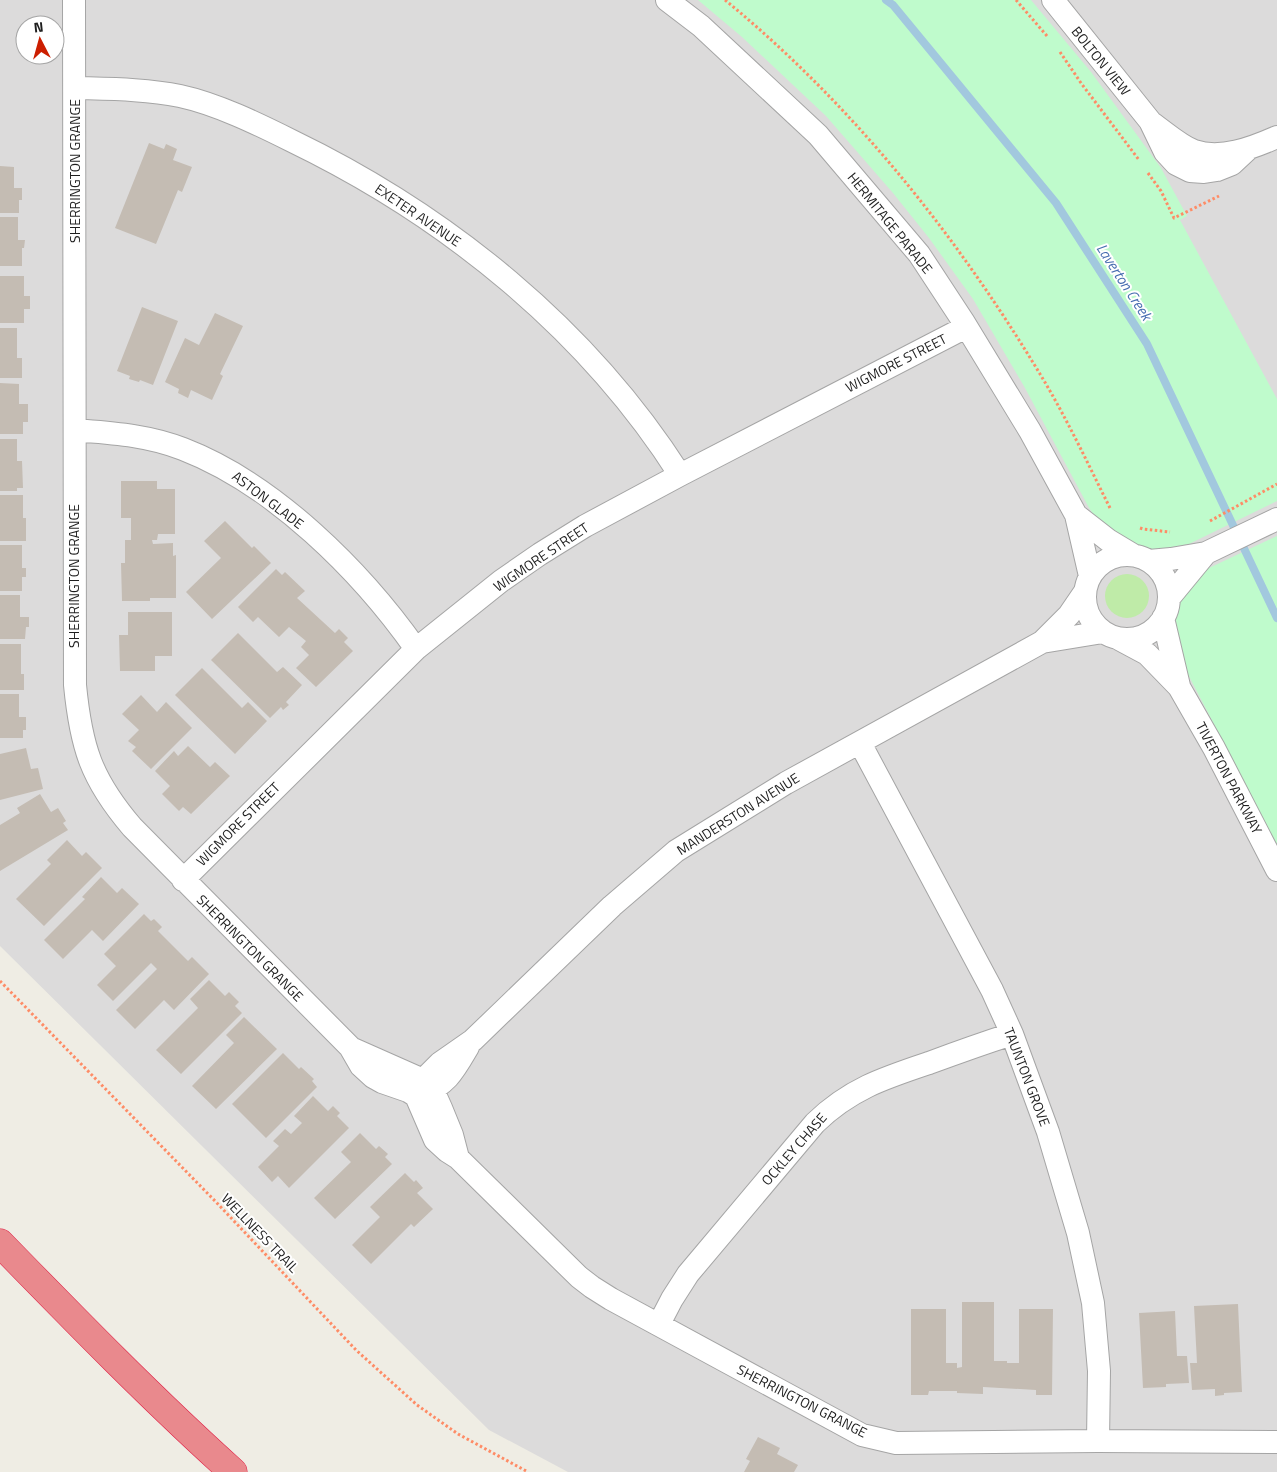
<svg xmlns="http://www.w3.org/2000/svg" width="1277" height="1472" font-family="'Titillium Web',sans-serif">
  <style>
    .residential { fill: #dcdbdb; fill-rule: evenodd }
    .grass { fill: #bfeba8 }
    .park { fill: #bffbcc }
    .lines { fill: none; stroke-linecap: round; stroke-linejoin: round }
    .stream { stroke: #a2c8de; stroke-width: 8 }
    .building { fill: #c4bcb3 }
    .street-casing { stroke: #a5a5a5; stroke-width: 24 }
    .highway-casing { stroke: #df1f45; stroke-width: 29 }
    .path { stroke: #fe8c66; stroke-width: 3; stroke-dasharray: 2.5 2.5; stroke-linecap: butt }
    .street { stroke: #fff; stroke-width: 22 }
    .highway { stroke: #e9898d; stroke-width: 28 }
    .labels { text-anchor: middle; stroke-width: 4; stroke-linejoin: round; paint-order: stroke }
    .street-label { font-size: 14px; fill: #1e1e1e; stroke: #fff }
    .water-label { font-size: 15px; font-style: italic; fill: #476db0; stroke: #fff }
  </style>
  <rect width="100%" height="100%" fill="#efede4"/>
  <!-- residential -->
  <path class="residential" d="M0 0H1277V1472H568L489 1430 0 946ZM25 25H55V55H25Z"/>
  <!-- grass -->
  <path class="grass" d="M1105 596a22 22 0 1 1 44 0a22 22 0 1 1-44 0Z"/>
  <!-- park -->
  <path class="park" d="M698 0H1031L1091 72 1161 168 1187 216 1180 220 1277 399V501L1189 544 1155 550 1141 548 1098 522 1088 506 1025 388 973 299 929 238 893 193 826 116 742 37Z
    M1277 536V845L1181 661 1174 618 1176 607 1181 595 1198 576 1209 568Z"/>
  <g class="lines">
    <!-- stream -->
    <path class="stream" d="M886 0 893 5 1056 203 1147 344 1277 618"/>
  </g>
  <!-- building -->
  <path class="building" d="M149 143 164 149 166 144 177 149 173 160 192 167 182 192 178 190 156 244 115 228Z
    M0 166 14 167V188H22V200H19V213H0Z
    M0 217H18V240H25L24 248H22V266H0Z
    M0 276H24V296H30V309H24V323H0Z
    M142 307 178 321 153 385 140 380 139 382 129 379 130 376 117 371Z
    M215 313 243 326 220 374 223 376 212 400 191 390 188 398 178 393 179 389 165 382 185 338 199 345Z
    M0 328H17V358H22V378H0Z
    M0 383 19 384V404H28V422H23V434H0Z
    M0 439H17V461H22L23 488H17V491H0Z
    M121 481H157V489H175V534H158L157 540H152L153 544 173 543V556L176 555V598H150V601H122L121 563H125V540H131V518H121Z
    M0 495H23V518H26V541H0Z
    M225 521 252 548 254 546 271 563 212 619 186 592 221 558 204 541Z
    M0 545H22V568H26V577H22V591H0Z
    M276 569 282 575 285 572 305 591 297 598 335 633 339 629 348 638 344 642 353 651 316 687 296 668 309 655 301 647 306 641 289 627 279 637 258 617 253 622 238 607Z
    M0 595H20V617H29V627H26L25 639H0Z
    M128 612H172V656H155V671H120L119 635H128Z
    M238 633 277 672 283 667 302 685 286 702 289 705 283 710 281 707 270 718 211 660Z
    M0 644H21V674H24V690H0Z
    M202 668 242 708 248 702 267 721 235 754 175 695Z
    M0 694H19V717H26V730H23V738H0Z
    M141 695 157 712 166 702 192 728 151 769 132 751 136 747 128 741 139 730 122 714Z
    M188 746 210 767 215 762 230 776 191 814 183 807 179 811 162 794 170 786 155 771 174 751 178 756Z
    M26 748 31 769 38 768 43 789 0 800V754Z
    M40 794 51 812 58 808 66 821 63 823 68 830 0 871V825L20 813 17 808Z
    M67 840 82 856 86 852 102 868 44 926 16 899 51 864 47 860Z
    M101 877 117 893 122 888 139 904 103 941 92 930 63 959 44 940 85 899 82 897Z
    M144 914 151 921 154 919 162 927 158 931 188 961 192 957 209 974 174 1010 164 1000 135 1029 116 1010 157 969 151 963 113 1001 97 985 116 966 104 954Z
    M209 980 225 996 229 992 239 1002 235 1006 242 1013 181 1074 156 1050 198 1008 190 999Z
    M244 1017 277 1049 216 1109 192 1086 234 1043 226 1035Z
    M283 1053 299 1069 301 1067 314 1079 312 1081 317 1087 266 1138 232 1104Z
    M313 1096 328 1111 333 1106 340 1113 337 1116 349 1128 289 1188 278 1176 272 1182 258 1167 279 1146 273 1141 285 1129 291 1134 302 1123 294 1116Z
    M360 1133 376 1149 379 1146 388 1154 385 1157 392 1164 335 1219 314 1198 351 1162 341 1152Z
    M405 1173 414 1182 416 1180 423 1188 417 1193 433 1209 414 1227 411 1224 371 1264 352 1245 380 1217 370 1207Z
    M962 1302H994V1361H1007V1363H1019V1309H1053L1052 1395H1036V1390L983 1387V1394L957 1393V1391H929L928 1395H911V1309H946V1363H957V1368L962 1367Z
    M1238 1304 1242 1392 1224 1393V1395L1215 1396V1389L1192 1390 1190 1363H1197L1194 1306Z
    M1175 1311 1177 1356H1187L1189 1383 1166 1384V1387L1143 1388 1139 1313Z
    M758 1437 780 1448 777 1454 798 1465 794 1472H744L750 1461 746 1459Z"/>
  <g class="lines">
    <defs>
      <path id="street" d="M74 0 75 685C81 747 91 779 132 827L350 1047 361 1066 373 1077 382 1082 408 1091 416 1096 435 1140 447 1151 458 1158 579 1277 592 1287 611 1299 862 1435 896 1443 1098 1441 1277 1442
        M667 0 701 26 818 135 919 254 963 321 1030 431 1076 515 1090 576
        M1053 0 1150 121 1165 152 1176 164 1190 171 1204 172 1217 170 1232 164 1247 150
        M75 88C110 89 146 89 180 96 217 104 258 124 292 141 447 216 587 329 680 475
        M1152 123C1165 132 1179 145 1194 151 1221 160 1252 148 1277 137
        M75 430C111 433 148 435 183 449 274 484 361 571 416 649
        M1076 515 1108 540 1133 555
        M1085 597a42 42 0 1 1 84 0a42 42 0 1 1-84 0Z
        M1149 561 1171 559 1206 553 1277 519
        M1169 598 1206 553
        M1163 618 1179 686
        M1119 639 1147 654 1179 687 1214 748 1277 870
        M1042 642 1103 632
        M860 743 992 990 1012 1034 1048 1132 1078 1233 1093 1303 1099 1371 1098 1441
        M183 880 416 649 501 581 540 554 585 526 680 475 966 327
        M353 1049 423 1080 433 1090 441 1108 452 1135 458 1158
        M420 1095C447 1085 454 1071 468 1047
        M416 1096 423 1080 440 1063 473 1040 612 906 676 851 786 783 1042 642 1069 615 1084 593
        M659 1324 672 1299 688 1274 815 1123C850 1089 884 1078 929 1063 956 1053 984 1043 1012 1034"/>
      <path id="highway" d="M0 1243C76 1321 152 1399 233 1472"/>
    </defs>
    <!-- street casing -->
    <use href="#street" class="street-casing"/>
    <!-- highway casing -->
    <use href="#highway" class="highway-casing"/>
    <!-- path -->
    <path class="path" d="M725 0C853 105 958 237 1043 379 1068 421 1089 466 1111 510
      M1016 0 1047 36
      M1060 52 1081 83 1139 160
      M1148 173 1161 191 1174 218 1219 196
      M1210 521 1277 484
      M1140 528 1143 529 1170 532
      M0 981 216 1202 356 1350 417 1405 458 1434 528 1472"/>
    <!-- street -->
    <use href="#street" class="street"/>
    <!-- highway -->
    <use href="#highway" class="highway"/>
  </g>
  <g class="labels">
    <!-- street labels -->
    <g class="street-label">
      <text transform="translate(1101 61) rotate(51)" y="5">BOLTON VIEW</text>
      <text transform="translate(75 171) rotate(-90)" y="5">SHERRINGTON GRANGE</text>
      <text transform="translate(418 215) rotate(34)" y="5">EXETER AVENUE</text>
      <text transform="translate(890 223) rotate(51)" y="5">HERMITAGE PARADE</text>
      <text transform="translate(896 363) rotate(-27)" y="5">WIGMORE STREET</text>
      <text transform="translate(268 500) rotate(37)" y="5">ASTON GLADE</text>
      <text transform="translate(541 557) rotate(-34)" y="5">WIGMORE STREET</text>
      <text transform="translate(74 576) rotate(-90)" y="5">SHERRINGTON GRANGE</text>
      <text transform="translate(1229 778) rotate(62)" y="5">TIVERTON PARKWAY</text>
      <text transform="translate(738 814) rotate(-32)" y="5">MANDERSTON AVENUE</text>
      <text transform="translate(238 824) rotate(-45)" y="5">WIGMORE STREET</text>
      <text transform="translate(250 948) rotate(45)" y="5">SHERRINGTON GRANGE</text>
      <text transform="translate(1027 1077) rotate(69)" y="5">TAUNTON GROVE</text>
      <text transform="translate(794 1149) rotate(-49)" y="5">OCKLEY CHASE</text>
      <text transform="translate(260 1233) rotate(46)" y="5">WELLNESS TRAIL</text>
      <text transform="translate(802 1401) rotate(27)" y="5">SHERRINGTON GRANGE</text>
    </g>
    <!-- water labels -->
    <g class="water-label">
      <text transform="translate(1124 282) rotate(57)" y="5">Laverton Creek</text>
    </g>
  </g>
  <!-- north arrow -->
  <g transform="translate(40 40) rotate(354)"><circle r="24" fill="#ffffff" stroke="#a5a5a5"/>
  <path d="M0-4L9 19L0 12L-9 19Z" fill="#cc1e00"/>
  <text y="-8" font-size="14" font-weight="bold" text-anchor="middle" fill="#1e1e1e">N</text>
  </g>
</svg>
